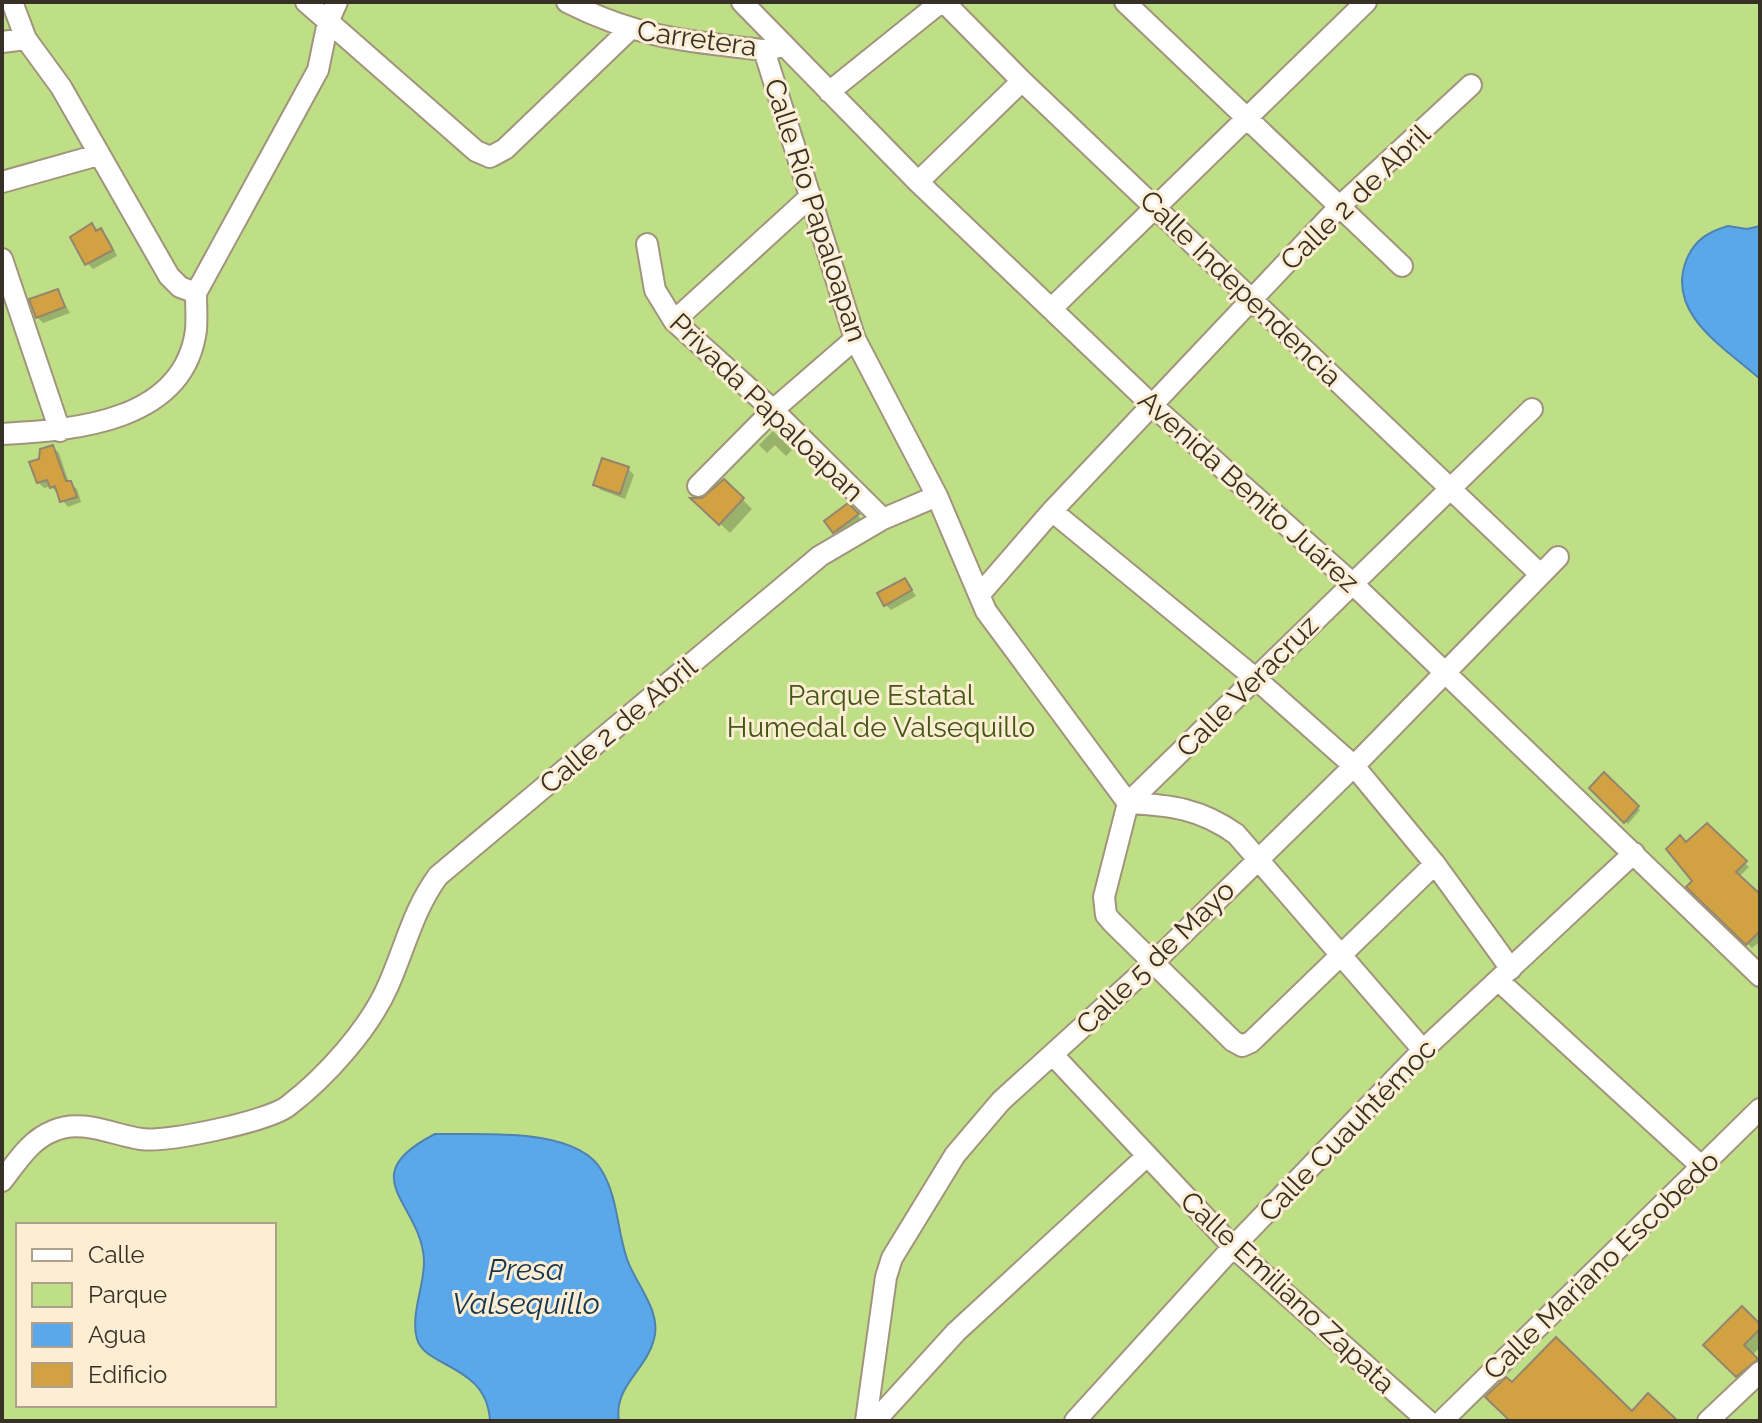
<svg xmlns="http://www.w3.org/2000/svg" width="1762" height="1423" font-family="Raleway,sans-serif">
  <style>
    .green { fill: #bfdf87; fill-rule: evenodd }
    .water { fill: #5aa7ea; stroke: #4f83af; stroke-width: 2 }
    .shadow { fill: #0003 }
    .building { fill: #d2a142; stroke: #94866e; stroke-width: 2 }
    .lines { fill: none; stroke-linecap: round; stroke-linejoin: round }
    .minor-casing { stroke: #a2947b; stroke-width: 24 }
    .minor { stroke: #fff; stroke-width: 20 }
    .labels { text-anchor: middle; stroke-width: 6; stroke-linejoin: round; paint-order: stroke }
    .street-label { font-size: 28px; fill: #363026; stroke: #fcedd3 }
    .park-label { font-size: 28px; fill: #435715; stroke: #fcedd3 }
    .water-label { font-size: 30px; font-style: italic; fill: #153651; stroke: #fcedd3 }
  </style>
  <rect width="100%" height="100%" fill="#efe0c6"/>
  <!-- green -->
  <path class="green" d="M2 2H1760V1421H2ZM18 1225H274V1405H18Z"/>
  <!-- water -->
  <path class="water" d="M1728 226 1747 229 1760 226V379C1725 348 1666 314 1686 261 1694 240 1708 232 1728 226Z
    M435 1134C480 1135 577 1126 602 1171 618 1198 617 1230 627 1259 636 1285 662 1311 654 1339 647 1370 613 1386 619 1421H490C487 1364 425 1368 417 1339 410 1314 425 1285 424 1260 421 1202 351 1177 435 1134Z"/>
  <!-- shadow -->
  <path class="shadow" d="M92 225 107 236 117 256 93 269 87 263Z
    M58 291 70 313 43 323 37 317Z
    M773 431 792 450 786 456 775 445 767 453 759 445Z
    M53 447 59 453 69 483 77 489 81 502 68 507 51 486 44 488 38 482 41 460Z
    M628 469 634 475 625 499 601 490 595 485Z
    M724 481 752 509 730 533 695 500H703Z
    M848 505 863 521 840 537 835 531Z
    M905 580 916 596 891 610 885 604Z
    M1604 775 1640 810 1628 824 1592 788Z
    M1707 826 1749 867 1739 877 1760 893V942L1752 948 1689 887 1694 881 1686 844Z
    M1760 1326V1347L1752 1356 1760 1364 1746 1385 1706 1345Z"/>
  <!-- building -->
  <path class="building" d="M92 223 96 231 101 228 113 250 85 265 70 237Z
    M58 289 65 307 36 318 29 299Z
    M53 445 66 481H71L77 497 60 502 55 486 50 488 47 480 37 483 29 462 39 459 40 449Z
    M602 458 629 467 620 494 593 485Z
    M724 479 744 498 719 525 690 498H702Z
    M848 503 859 514 833 533 824 521Z
    M905 578 912 590 884 606 877 593Z
    M1604 772 1639 806 1624 823 1589 788Z
    M1707 823 1747 861 1736 872 1760 894V931L1746 945 1686 887 1692 881 1666 849 1680 835 1686 842Z
    M1742 1306 1760 1324V1329L1744 1345 1758 1359 1736 1377 1703 1345Z
    M1556 1337 1632 1411 1648 1393 1678 1421H1510L1485 1397 1506 1377 1512 1382Z"/>
  <g class="lines">
    <defs>
      <path id="minor" d="M12 2 26 39 61 87 169 276 180 287 196 293
        M306 2 476 151 490 157 505 149 629 30
        M567 2C638 38 687 41 764 50L776 48
        M742 2 918 182 1154 407 1352 583 1760 976
        M944 2 1022 81 1539 573
        M1125 2 1402 266
        M2 42 26 39
        M764 50 855 339 937 496 986 611 1128 803
        M829 92 941 2
        M2 182 98 155
        M918 182 1022 81
        M647 244 655 290 674 321 773 410 883 519
        M2 259 60 431
        M1051 309 1366 2
        M674 321 811 196
        M2 434C75 430 184 422 196 330 197 318 196 305 196 293L318 70 328 22 337 2
        M698 486 773 410 855 339
        M1052 511 1255 678 1354 766 1435 864 1511 969
        M981 593 1052 511 1340 206 1471 85
        M1128 803C1171 805 1201 809 1236 834L1423 1050
        M1435 864 1251 1042 1242 1046 1233 1041 1112 922 1106 915 1104 897 1128 803 1532 409
        M1499 981 1702 1167
        M1053 1055 1233 1247 1428 1421
        M2 1181C17 1162 30 1140 53 1131 81 1118 113 1135 141 1139 166 1143 269 1121 288 1106 326 1077 369 1029 388 986 405 948 413 910 438 876L820 556 883 519 937 496
        M866 1421 886 1277 892 1258 955 1155 1001 1101 1154 962 1354 766 1558 557
        M875 1421 956 1332 1147 1156
        M1075 1421 1233 1247 1423 1050 1634 853
        M1442 1421 1760 1109
        M1708 1421 1760 1372"/>
    </defs>
    <!-- minor casing -->
    <use href="#minor" class="minor-casing"/>
    <!-- minor -->
    <use href="#minor" class="minor"/>
  </g>
  <g class="labels">
    <!-- street labels -->
    <g class="street-label">
      <text transform="translate(697 38) rotate(8)" y="10">Carretera</text>
      <text transform="translate(1355 197) rotate(-44)" y="10">Calle 2 de Abril</text>
      <text transform="translate(816 210) rotate(72)" y="10">Calle Río Papaloapan</text>
      <text transform="translate(1241 288) rotate(44)" y="10">Calle Independencia</text>
      <text transform="translate(767 407) rotate(44)" y="10">Privada Papaloapan</text>
      <text transform="translate(1249 491) rotate(42)" y="10">Avenida Benito Juárez</text>
      <text transform="translate(1247 686) rotate(-45)" y="10">Calle Veracruz</text>
      <text transform="translate(618 725) rotate(-40)" y="10">Calle 2 de Abril</text>
      <text transform="translate(1155 957) rotate(-44)" y="10">Calle 5 de Mayo</text>
      <text transform="translate(1347 1130) rotate(-46)" y="10">Calle Cuauhtémoc</text>
      <text transform="translate(1601 1265) rotate(-44)" y="10">Calle Mariano Escobedo</text>
      <text transform="translate(1288 1292) rotate(43)" y="10">Calle Emiliano Zapata</text>
    </g>
    <!-- park labels -->
    <g class="park-label">
      <text x="881" y="705">Parque Estatal<tspan x="881" dy="32">Humedal de Valsequillo</tspan></text>
    </g>
    <!-- water labels -->
    <g class="water-label">
      <text x="526" y="1280">Presa<tspan x="526" dy="34">Valsequillo</tspan></text>
    </g>
  </g>
  <!-- border -->
  <rect width="1762" height="1423" fill="none" stroke="#363026" stroke-width="8"/>
  <!-- legend -->
  <rect x="16" y="1223" width="260" height="184" fill="#fcedd3" stroke="#ada18e" stroke-width="2"/>
  <rect x="32" y="1249" width="40" height="12" fill="#ffffff" stroke="#ada18e" stroke-width="2"/>
  <text x="88" y="1263" font-size="24" fill="#363026">Calle</text>
  <rect x="32" y="1283" width="40" height="24" fill="#bfdf87" stroke="#ada18e" stroke-width="2"/>
  <text x="88" y="1303" font-size="24" fill="#363026">Parque</text>
  <rect x="32" y="1323" width="40" height="24" fill="#5aa7ea" stroke="#ada18e" stroke-width="2"/>
  <text x="88" y="1343" font-size="24" fill="#363026">Agua</text>
  <rect x="32" y="1363" width="40" height="24" fill="#d2a142" stroke="#ada18e" stroke-width="2"/>
  <text x="88" y="1383" font-size="24" fill="#363026">Edificio</text>
</svg>
